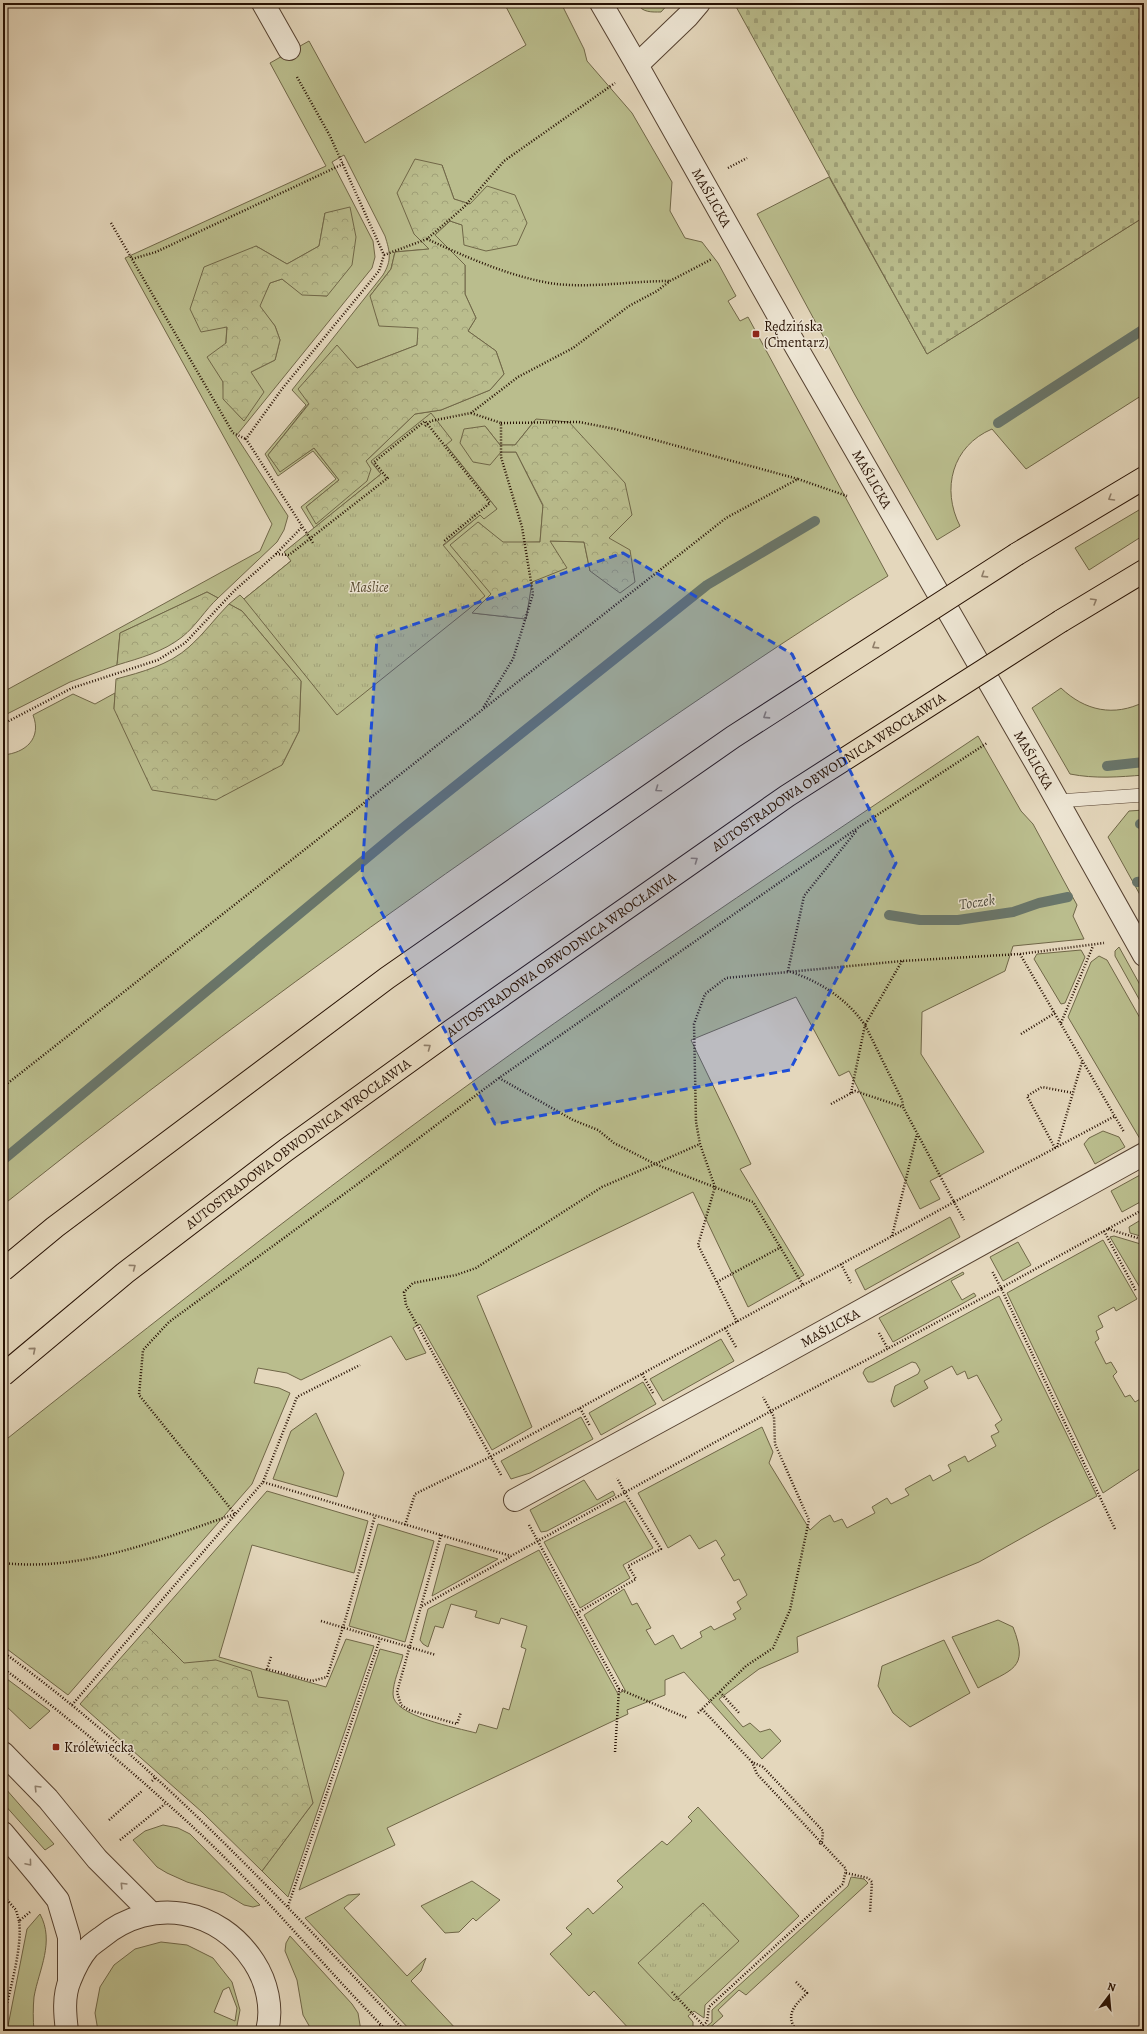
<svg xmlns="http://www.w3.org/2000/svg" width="1147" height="2034" font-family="Alegreya,serif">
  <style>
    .grass { fill: #babd8d; stroke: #706748; fill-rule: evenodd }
    .forest { fill: url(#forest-crowns); stroke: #706748 }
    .cemetery { fill: url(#cemetery-stones); stroke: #706748 }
    .park { fill: url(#park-tufts); stroke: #706748 }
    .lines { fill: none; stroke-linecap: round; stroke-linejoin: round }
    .stream { stroke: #69766b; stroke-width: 10 }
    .service-casing { stroke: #564231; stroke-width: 14 }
    .minor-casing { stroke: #564231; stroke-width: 24 }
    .tertiary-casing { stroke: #564231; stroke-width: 24 }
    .motorway-casing { stroke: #271103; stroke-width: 24 }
    .path { stroke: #271103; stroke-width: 2.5; stroke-dasharray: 1 2; stroke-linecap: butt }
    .service { stroke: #ede5d3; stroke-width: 13 }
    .minor { stroke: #ede5d3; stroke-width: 22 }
    .tertiary { stroke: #ede5d3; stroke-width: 22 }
    .motorway { stroke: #e4d7bc; stroke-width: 22 }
    .motorway-bridge-casing { stroke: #271103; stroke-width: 24; stroke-linecap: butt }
    .motorway-bridge { stroke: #e4d7bc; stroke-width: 22 }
    .oneway { stroke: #8f7e69 }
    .oneway2 { stroke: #948675 }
    .marked { fill: #1d4ed8; fill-opacity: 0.2; stroke: #1d4ed8; stroke-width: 3; stroke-dasharray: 8 5; stroke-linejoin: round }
    .poi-dot { fill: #8f2418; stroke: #ede5d3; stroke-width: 1.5 }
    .labels { text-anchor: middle; stroke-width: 3; stroke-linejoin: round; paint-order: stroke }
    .street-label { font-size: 14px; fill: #271103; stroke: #ede5d3 }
    .poi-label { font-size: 14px; fill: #271103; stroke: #ede5d3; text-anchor: start }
    .park-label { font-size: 14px; font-style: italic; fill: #5a4d33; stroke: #ede5d3 }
    .water-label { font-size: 15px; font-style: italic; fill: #4e4c40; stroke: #ede5d3 }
  </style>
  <defs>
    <pattern id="forest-crowns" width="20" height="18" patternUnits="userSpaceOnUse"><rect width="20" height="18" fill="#babd8d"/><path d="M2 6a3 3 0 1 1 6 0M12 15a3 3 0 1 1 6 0" fill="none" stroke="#a0a178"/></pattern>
    <pattern id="cemetery-stones" width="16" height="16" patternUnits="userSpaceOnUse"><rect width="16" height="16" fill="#babd8d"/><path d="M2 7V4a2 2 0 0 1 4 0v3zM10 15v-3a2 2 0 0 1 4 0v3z" fill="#a0a178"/></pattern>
    <pattern id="park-tufts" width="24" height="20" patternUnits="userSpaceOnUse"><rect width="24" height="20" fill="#babd8d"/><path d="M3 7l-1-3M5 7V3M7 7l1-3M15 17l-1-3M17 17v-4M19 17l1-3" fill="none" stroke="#a0a178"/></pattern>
  </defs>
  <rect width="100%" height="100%" fill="#e4d7bc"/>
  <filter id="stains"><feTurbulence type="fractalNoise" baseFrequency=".005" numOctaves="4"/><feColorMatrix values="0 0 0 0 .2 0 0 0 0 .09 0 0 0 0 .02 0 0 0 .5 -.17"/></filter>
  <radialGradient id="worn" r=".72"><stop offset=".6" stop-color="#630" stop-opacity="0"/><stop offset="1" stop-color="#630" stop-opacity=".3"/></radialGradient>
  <!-- grass -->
  <path class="grass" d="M504 3H561L584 49 587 61 632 113 672 182 670 211 685 238 702 242 718 263 736 296 728 301 740 321 748 317 888 576C789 637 693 703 597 769 394 907 195 1052 3 1205V755C26 753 42 738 33 715L73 694 95 704 115 693 114 709 282 765 299 731 301 681 242 611 229 604 240 595 244 599 313 543 444 545 480 515 497 509 445 444 451 440 371 462 381 474 314 528 301 507 336 479 313 451 278 476 265 454 306 405 292 390 383 275C392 260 390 252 385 236L344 155 332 162 373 241 375 257 372 268 236 436 288 516 284 530 277 542 218 598 207 592 120 633 117 665 70 682 3 716V692L260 551 272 524 125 258 326 166 270 63 309 41 365 143 526 45ZM442 165 454 199 470 204 462 225 450 221 434 235 465 265V294L476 318 468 331 496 351 504 374 490 390 441 410 415 414 366 461 306 507 339 480 314 448 280 471 268 455 309 403 337 346 357 368 417 345 419 328 370 296 391 269 395 252 429 249ZM325 213 327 296 302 294 282 279 270 283 259 306 275 326 280 340 275 360 251 372 244 421 224 399 223 382 227 326 256 246 287 264 319 246ZM536 419 609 538 590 571 584 542 550 541 532 582 526 619 473 613 491 594 478 522 503 543 540 542 543 506 516 452H501L485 426 500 445H515Z
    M637 3H669L661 12C652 12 642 13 637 3Z
    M829 177 927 354 1144 217V394L1026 469 992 429C952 446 941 489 960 526L937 540 855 395 757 214Z
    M1144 507V535L1089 570 1075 548Z
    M1061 688C1085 711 1114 717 1144 702V775C1119 777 1095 779 1070 774L1032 708Z
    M978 736 1021 811 1033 824 1077 905 1073 916 1084 939 1013 946 1005 971 922 1012 921 1054 984 1152 930 1181 940 1199 920 1209 849 1071 839 1076 796 997 691 1040 751 1164 740 1169 804 1275 748 1307 693 1192 477 1296 532 1427 492 1450 420 1324 413 1328 426 1353 406 1360 391 1336 301 1380 287 1373 258 1368 254 1383 279 1388 290 1393 252 1484 68 1695 3 1646V1442C195 1289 390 1137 592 997 720 908 849 822 978 736Z
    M1144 810V902L1108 837 1129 811Z
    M1119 947 1144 992V1008L1115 956V951Z
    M1081 950 1085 957 1065 1003 1061 1004 1034 959 1037 954Z
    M1099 956 1107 960 1144 1025V1137L1140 1139 1068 1017 1091 962Z
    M1103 1131 1119 1137 1125 1147 1095 1164 1084 1144 1089 1138Z
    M1140 1175 1144 1181 1142 1201 1122 1212 1111 1191Z
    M950 1217 960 1237 865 1290 855 1270Z
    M1144 1218V1237L1130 1233 1129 1227Z
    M1114 1236 1144 1245V1290L1142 1291 1110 1237Z
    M1103 1240 1137 1299 1116 1311 1114 1307 1098 1316 1103 1327 1096 1331 1099 1339 1095 1342 1106 1364 1111 1362 1117 1372 1113 1376 1125 1397 1130 1395 1135 1402 1142 1398 1144 1401V1466L1103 1493 1007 1293Z
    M1018 1242 1031 1265 1003 1281 990 1257Z
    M963 1272 964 1274 951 1281 962 1300 974 1293 976 1296 893 1342 879 1318Z
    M999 1296 1097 1496 979 1562 797 1637 798 1652 759 1669 719 1699 743 1727 750 1723 760 1732 770 1729 781 1741 762 1759 684 1672 665 1680V1695L627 1710 628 1714 387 1828 395 1845 299 1890 380 1649 403 1655C400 1667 393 1682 393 1694 392 1716 458 1728 476 1733L479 1724 497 1729 503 1708 509 1710 526 1649 521 1647 527 1626 501 1618 499 1624 475 1617 477 1611 451 1604 443 1628 435 1626 428 1647 423 1644 420 1640 428 1609 539 1550 618 1694 625 1690 584 1615 624 1589 632 1605 637 1603 651 1628 646 1630 655 1645 673 1635 681 1649 702 1637 700 1632 711 1626 714 1630 736 1619 733 1614 741 1609 737 1602 747 1595 739 1579 734 1581 721 1558 725 1555 716 1540 699 1549 690 1535 668 1548 638 1493 762 1427 773 1452 769 1463 810 1530 821 1520 830 1515 834 1522 842 1519 847 1528 875 1513 872 1507 887 1498 891 1504 909 1495 905 1489 930 1475 933 1481 951 1471 948 1465 965 1456 968 1462 996 1446 991 1436 999 1432 995 1425 1002 1420 977 1375 968 1379 965 1371 957 1375 952 1366 924 1381 928 1388 894 1407 891 1401 895 1386 918 1374 920 1370 916 1363 912 1362 873 1382H868L863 1373 865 1369Z
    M721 1339 734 1361 663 1401 650 1379Z
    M643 1382 656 1404 601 1435 589 1413Z
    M316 1413 344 1473 337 1497 273 1479 291 1431Z
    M581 1417 593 1439 530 1473 511 1479 501 1461Z
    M584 1480 597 1500 613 1491 615 1495 547 1531 541 1532 530 1510Z
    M267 1491 368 1521 354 1573 252 1545 219 1657 326 1687 346 1639 374 1646 288 1897 262 1871 313 1803 258 1697 216 1660 184 1664 148 1627Z
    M625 1501 653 1548 623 1565 630 1578 580 1608 544 1542Z
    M378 1524 434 1541 405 1642 349 1626Z
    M446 1544 498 1559 432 1596Z
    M998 1620 1013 1627C1030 1670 1011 1669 978 1688L952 1637Z
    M944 1640 970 1693 910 1727 893 1713 878 1686 882 1666Z
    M3 1676 50 1711 30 1729 3 1703Z
    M3 1786 5 1788 54 1844 45 1850 3 1803Z
    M698 1807 799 1916 705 2005 704 2018 694 2011 688 2016 693 2022V2028L689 2031H631L594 1991 589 1996 550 1954 572 1934 566 1928 588 1908 593 1914 623 1887 617 1881 662 1841 667 1845 692 1821 688 1817Z
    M163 1825 178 1828 190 1834 260 1905 253 1907 244 1905 224 1893 187 1882 167 1873 157 1867 133 1840 145 1831Z
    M851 1877 864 1879 868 1883 746 1995 739 1990 718 2010 723 2016 706 2031H701L712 2022V2010L848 1886Z
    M472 1881 500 1900 476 1921 473 1918 459 1932 445 1933 421 1906Z
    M360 1894 344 1908 407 1976 426 1958 421 1971 411 1981 458 2031H411L305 1918 348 1895Z
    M40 1914C55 1942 39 1969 34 1997 33 2007 33 2020 34 2031H7L27 1929Z
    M290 1936 352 2004 358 2013 361 2031H312L303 2015 297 1980 285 1951 286 1943Z
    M161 1942 187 1945 213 1958 232 1982 240 2010 236 2031H98L95 2013 100 1987 114 1965 135 1949ZM229 1987 237 2008 235 2021 214 2012 223 1990Z"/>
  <!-- forest -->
  <path class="forest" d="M415 159 442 165 454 199 470 204 487 186 515 195 527 223 517 245 486 251 464 245 462 225 450 221 435 235 465 265V294L476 318 468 331 496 351 504 374 490 390 441 410 415 414 366 461 371 469 367 481 316 524 306 507 339 480 314 448 280 472 268 455 309 404 298 389 337 345 357 368 417 345 418 328 379 326 370 296 391 269 395 252 429 249 414 234 397 193Z
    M350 207 356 237 352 265 327 296 302 295 282 279 270 283 260 306 275 326 280 340 275 360 251 372 264 392 244 421 223 399V382L207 357 226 343 227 327 201 332 190 309 204 267 256 246 287 264 319 246 325 213Z
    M536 419 569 422 625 483 632 515 609 538 630 550 635 582 620 593 590 571 584 542 550 541 567 568 532 582 526 619 472 613 491 594 450 545 478 522 503 542H540L543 505 516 452H501L490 465 473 462 460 443 464 429 485 426 500 445H515Z
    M207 592 218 598C205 610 196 626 182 637 163 652 140 658 117 665L120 633Z
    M229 604 242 611 301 681 299 731 282 765 216 800 152 790 114 709 116 679C142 672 169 665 189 647 204 634 215 618 229 604Z
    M148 1627 184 1663 216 1660 251 1671 258 1697 288 1701 313 1803 262 1871 202 1812 80 1704Z"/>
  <!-- cemetery -->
  <path class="cemetery" d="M734 3H1144V217L927 354Z"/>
  <!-- park -->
  <path class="park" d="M431 413 452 440 446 445 497 509 484 519 480 515 443 545 485 596 337 715 244 599 291 561 284 552 381 474 371 461Z
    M703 1903 739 1941 674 2001 638 1963Z"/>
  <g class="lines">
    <!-- stream -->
    <path class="stream" d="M998 423 1144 329
      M1107 766 1144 762
      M1140 824H1144
      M1137 882 1144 881
      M889 915 920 920H958L1013 912 1039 903 1068 897
      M3 1160 404 827 707 585 815 521"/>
    <defs>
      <path id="service" d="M1058 801 1144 795"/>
      <g id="minor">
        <path d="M263 3 289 49"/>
        <path d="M637 65 688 16 699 3"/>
        <path id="s1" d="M515 1500 750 1372 1144 1154"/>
      </g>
      <g id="tertiary">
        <path id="s2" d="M601 3 637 65 791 338 1044 777 1144 955"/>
        <path d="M3 1753 48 1799 97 1859 151 1913"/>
        <path d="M3 1833 39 1876 58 1900 69 1937V1981"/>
        <path d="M67 2031C65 2015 63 1996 70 1980 74 1970 81 1956 88 1948 92 1944 98 1940 102 1937 152 1896 219 1908 254 1962 267 1982 273 2008 267 2031"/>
      </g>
      <path id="motorway" d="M1017 554 1144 478
        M1061 621 1144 571"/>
    </defs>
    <!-- service casing -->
    <use href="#service" class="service-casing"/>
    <!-- minor casing -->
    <use href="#minor" class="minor-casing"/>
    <!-- tertiary casing -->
    <use href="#tertiary" class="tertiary-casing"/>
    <!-- motorway casing -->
    <use href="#motorway" class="motorway-casing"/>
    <!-- path -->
    <path class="path" d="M297 77 330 136 384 255 379 271 282 389 246 439 313 543
      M728 168 747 158
      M111 223 233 433 246 439
      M427 239C466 257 513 278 556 284 593 288 632 281 669 281
      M384 255 427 239 464 207 504 161 615 83
      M132 259 156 252 343 164
      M471 413 501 423V457L522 527 533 594 513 659 483 708
      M501 423 579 422 615 429 798 479
      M425 426 431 421 471 413 518 377 573 348 629 306 657 291 670 281 712 259
      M387 478 374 462 425 421 490 503 443 542
      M276 554 289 555 389 477
      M3 724 72 688 158 660 185 643 235 590 276 554 302 527
      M1020 954 1124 1132
      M902 961 865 1025 902 1100 903 1106
      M1061 1023 1093 946
      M1021 1034 1055 1013
      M499 1078 573 1120 598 1130 614 1143 655 1164 700 1144
      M3 1087 726 518 798 479 847 496
      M851 1093 865 1025C846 998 819 981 788 971L804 896 857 830
      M831 1104 855 1091 903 1107 954 1202 1115 1116
      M1057 1147 1082 1062
      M1055 1148 1027 1096 1042 1087 1073 1093
      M1108 1229 1144 1240
      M1104 1231 1136 1291
      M892 1236 917 1134
      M841 1264 851 1283
      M717 1282 781 1247
      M737 1322 698 1245 715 1187 700 1144 696 1122 694 1024 705 994 726 978 902 961 1020 954 1104 943
      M725 1328 736 1347
      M879 1333 888 1349
      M642 1374 653 1393
      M580 1408 954 1202 964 1220
      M501 1475 406 1305 404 1292 413 1283 456 1275 476 1268 602 1187 655 1164 753 1202 803 1285
      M263 1482 297 1397 360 1365
      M405 1525 415 1494 490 1457 580 1408 590 1426
      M529 1525 619 1689
      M1115 1529 1001 1288 1144 1209
      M441 1535 397 1692 401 1705 409 1710 457 1724 461 1712
      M3 1563C83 1572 161 1539 235 1514L139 1395 143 1350 169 1322 355 1186 499 1078 859 827 987 743
      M422 1606 510 1557
      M577 1613 636 1579 628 1566 661 1549 625 1493 617 1478
      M321 1621 436 1655
      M3 1652C153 1761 278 1896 405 2031
      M271 1657 267 1669 312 1681 327 1677 344 1624 375 1516
      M3 1668C69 1718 132 1771 193 1827 262 1891 321 1964 387 2031
      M720 1692 740 1714
      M72 1705 263 1482 511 1556 771 1411 1001 1288 992 1271
      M702 1709 752 1762 763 1767 823 1831 822 1842 818 1845
      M698 1713 746 1666 773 1648 790 1610 809 1520 775 1444 774 1417 763 1397
      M615 1752 619 1689 687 1718
      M152 1781 156 1777
      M109 1820 142 1791
      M120 1840 165 1804
      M846 1873 868 1878 872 1882 870 1912
      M3 1895 16 1910 19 1921
      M288 1906 380 1639
      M796 1982 807 1993C795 2005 784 2015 797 2031
      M672 1992 703 2025
      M3 2020C9 1993 23 1947 19 1921L30 1912
      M376 2031 381 2025
      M696 2031 707 2022 709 2007 843 1884 846 1869 757 1774 752 1762"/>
    <!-- service -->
    <use href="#service" class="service"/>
    <!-- minor -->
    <use href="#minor" class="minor"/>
    <!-- tertiary -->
    <use href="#tertiary" class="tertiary"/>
    <!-- motorway -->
    <use href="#motorway" class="motorway"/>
    <defs>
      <g id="motorway-bridge">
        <path d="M3 1270 55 1227 387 978 733 737 1017 554"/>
        <path id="s3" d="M3 1375 125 1273 286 1150 451 1031 787 796 1061 621"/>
      </g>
    </defs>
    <!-- motorway-bridge casing -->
    <use href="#motorway-bridge" class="motorway-bridge-casing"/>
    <!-- motorway-bridge -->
    <use href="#motorway-bridge" class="motorway-bridge"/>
  </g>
  <!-- one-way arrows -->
  <defs><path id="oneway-chevron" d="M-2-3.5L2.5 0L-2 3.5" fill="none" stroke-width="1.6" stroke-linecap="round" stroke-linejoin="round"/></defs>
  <g class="oneway">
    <use href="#oneway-chevron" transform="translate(1111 498) rotate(149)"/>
    <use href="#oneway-chevron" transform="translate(984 575) rotate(147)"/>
    <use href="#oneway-chevron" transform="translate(1094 601) rotate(-31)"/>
    <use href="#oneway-chevron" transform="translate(875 646) rotate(147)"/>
    <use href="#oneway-chevron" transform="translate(766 716) rotate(147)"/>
    <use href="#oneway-chevron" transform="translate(658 789) rotate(145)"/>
    <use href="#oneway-chevron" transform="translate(695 860) rotate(-35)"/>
    <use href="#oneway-chevron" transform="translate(428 1047) rotate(-36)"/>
    <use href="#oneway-chevron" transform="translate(133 1267) rotate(-37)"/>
    <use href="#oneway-chevron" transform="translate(33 1350) rotate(-40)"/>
  </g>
  <g class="oneway2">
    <use href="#oneway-chevron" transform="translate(37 1788) rotate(-134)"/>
    <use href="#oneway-chevron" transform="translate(29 1863) rotate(50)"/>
    <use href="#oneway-chevron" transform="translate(123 1885) rotate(-134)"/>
  </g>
  <!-- marked area -->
  <path class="marked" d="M623 553 792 654 896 863 790 1070 495 1124 362 876 377 637Z"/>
  <!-- markers -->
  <g class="poi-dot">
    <rect x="752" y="330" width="8" height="8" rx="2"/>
    <rect x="52" y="1743" width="8" height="8" rx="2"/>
  </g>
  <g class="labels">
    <!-- street labels -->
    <g class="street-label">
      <text dy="5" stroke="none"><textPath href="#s2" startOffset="224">MAŚLICKA</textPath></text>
      <text dy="5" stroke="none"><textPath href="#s2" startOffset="548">MAŚLICKA</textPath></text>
      <text dy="5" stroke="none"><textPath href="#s2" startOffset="872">MAŚLICKA</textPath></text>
      <text dy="5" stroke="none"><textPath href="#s3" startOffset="1023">AUTOSTRADOWA OBWODNICA WROCŁAWIA</textPath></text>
      <text dy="5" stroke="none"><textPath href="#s3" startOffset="699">AUTOSTRADOWA OBWODNICA WROCŁAWIA</textPath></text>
      <text dy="5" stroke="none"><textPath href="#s3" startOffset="375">AUTOSTRADOWA OBWODNICA WROCŁAWIA</textPath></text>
      <text dy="5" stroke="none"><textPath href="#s1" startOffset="359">MAŚLICKA</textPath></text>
    </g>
    <!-- poi labels -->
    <g class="poi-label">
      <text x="764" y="331">Rędzińska<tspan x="764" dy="16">(Cmentarz)</tspan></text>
      <text x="64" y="1752">Królewiecka</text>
    </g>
    <!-- park labels -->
    <g class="park-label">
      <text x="369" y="592">Maślice</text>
    </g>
    <!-- water labels -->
    <g class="water-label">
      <text transform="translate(977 902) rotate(-8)" y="5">Toczek</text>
    </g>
  </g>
  <!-- margin -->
  <rect width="1147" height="2034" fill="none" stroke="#e4d7bc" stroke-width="16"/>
  <rect x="4" y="4" width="1139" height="2026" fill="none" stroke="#271103" stroke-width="2"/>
  <rect x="8" y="8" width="1131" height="2018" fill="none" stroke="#271103"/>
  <!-- north arrow -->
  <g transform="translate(1109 1996) rotate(16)" stroke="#ede5d3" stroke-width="3" paint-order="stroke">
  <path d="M0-3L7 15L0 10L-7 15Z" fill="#271103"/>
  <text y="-6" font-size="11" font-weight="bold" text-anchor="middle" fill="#271103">N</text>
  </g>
  <rect width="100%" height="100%" filter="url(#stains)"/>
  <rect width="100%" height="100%" fill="url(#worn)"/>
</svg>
